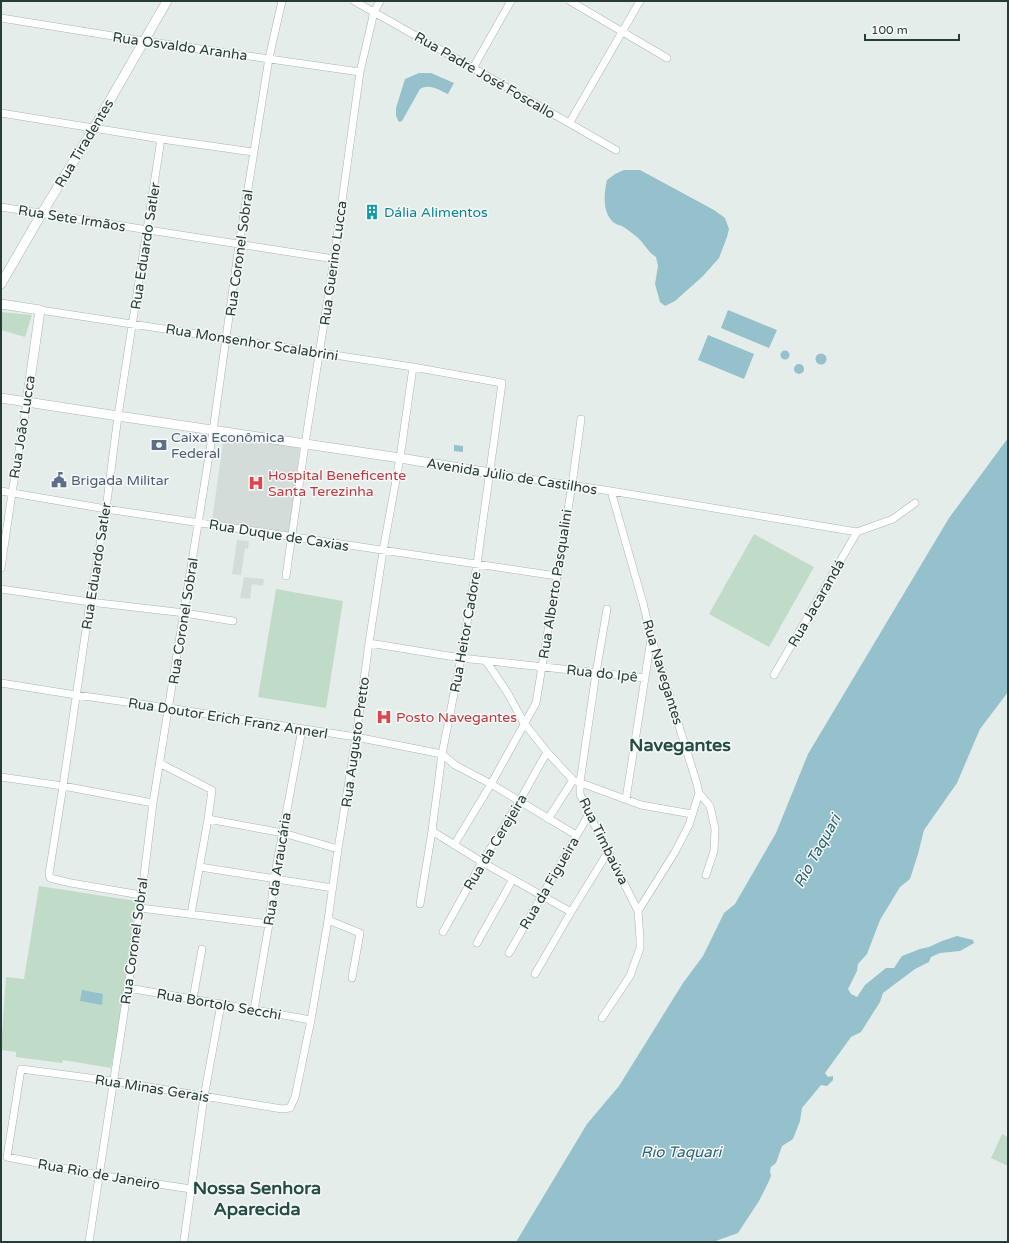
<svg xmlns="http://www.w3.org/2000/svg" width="1009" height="1243" font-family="'Varela Round',sans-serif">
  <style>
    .built { fill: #d4dcd9 }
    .green { fill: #c1dbc9 }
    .water { fill: #94c1cb }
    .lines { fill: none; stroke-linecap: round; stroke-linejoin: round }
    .minor-casing { stroke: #a8b5b1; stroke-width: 8 }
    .tertiary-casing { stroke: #a8b5b1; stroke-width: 10 }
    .minor { stroke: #fff; stroke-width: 7 }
    .tertiary { stroke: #fff; stroke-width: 9 }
    .labels { text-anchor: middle; stroke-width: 3; stroke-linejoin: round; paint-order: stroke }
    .street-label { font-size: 14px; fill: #263d37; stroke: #f6f9f8 }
    .culture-label { font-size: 14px; fill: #0d838f; stroke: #f6f9f8; text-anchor: start }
    .service-label { font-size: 14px; fill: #4e5e75; stroke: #f6f9f8; text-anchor: start }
    .health-label { font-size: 14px; fill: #be3a42; stroke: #f6f9f8; text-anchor: start }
    .water-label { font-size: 15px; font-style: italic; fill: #276372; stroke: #f6f9f8 }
    .district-label { font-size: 18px; font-weight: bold; fill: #244d44; stroke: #f6f9f8 }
  </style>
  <rect width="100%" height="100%" fill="#e5edea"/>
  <!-- built -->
  <path class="built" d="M224 435 300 446 289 532 212 521Z
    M237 540 249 541 248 549 245 548 241 575 232 574Z
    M244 577 264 579 263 586 252 584 250 599 240 598Z"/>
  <!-- green -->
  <path class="green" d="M1 312 32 315 25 337 1 330Z
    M754 534 814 567 769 647 709 614Z
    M276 589 343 601 326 708 258 697Z
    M39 886 136 901 120 1020 111 1068 63 1060 62 1063 16 1057V1052L1 1050 6 977 24 979Z
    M1002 1134 1008 1137V1166L991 1158Z"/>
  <!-- water -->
  <path class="water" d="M419 73H431L454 83 448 94C439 90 429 83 420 89L402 121 399 122 396 116V108L405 79Z
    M624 170H640L714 210 725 218 729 229 727 237 719 258 703 276 693 285 675 301 665 306 660 302 655 284 658 266 656 257C648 252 644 243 637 237 632 233 627 229 622 226 619 225 615 224 613 222 602 212 604 193 607 180L615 174Z
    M728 310 777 330 769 348 721 328Z
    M708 335 754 354 744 379 698 360Z
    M780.5 355a4.5 4.5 0 1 1 9 0a4.5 4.5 0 1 1-9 0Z
    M815.5 359a5.5 5.5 0 1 1 11 0a5.5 5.5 0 1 1-11 0Z
    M794 369a5 5 0 1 1 10 0a5 5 0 1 1-10 0Z
    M1008 438V692L980 729 957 783 924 830 918 854 910 879 900 887 880 920 867 954 858 964 857 971 848 989 851 994 857 997 865 985 886 968H894L902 956 920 949 929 947 942 941 957 936 973 940 974 943 960 951 940 953 931 957 929 962 915 969 883 993 880 1002 861 1032 851 1037 825 1073 828 1077 833 1076V1080L827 1086 821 1085 802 1108 800 1121 793 1139 782 1146 776 1163 771 1167 770 1171 771 1176 768 1183 759 1201 738 1233 713 1242H516L587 1124 619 1086 683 983 703 956 724 913 735 904 776 833 808 754 949 518Z
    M454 445 463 446V452L454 451Z
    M82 990 103 994 102 1005 80 1001Z"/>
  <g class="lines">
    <defs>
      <path id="minor" d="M354 1 473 68 616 150
        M570 1 667 58
        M1 18 144 41 360 72
        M473 68 511 1
        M1 113 161 139 253 152
        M570 122 640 1
        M1 207 334 259
        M40 310 413 367 502 383 477 564 461 658 442 754 432 831 420 904
        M490 473 611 491 857 532 893 519 915 503
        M1 491 106 509 557 576
        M611 491 643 603 651 636 697 784 699 793 689 825 675 852 638 911
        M1 568 12 493 27 402
        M286 576 305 444 334 259 360 72 374 12 380 1
        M1 589 90 602 185 613 233 621
        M369 643 461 658 645 678
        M486 661 507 692 524 723 547 752 573 780 641 805 692 814
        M774 675 857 532
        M1 683 76 695 169 708 356 737 442 754 455 765 491 784 576 835
        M161 764 212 790 208 819 191 914
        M1 777 63 786 153 803
        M699 793 710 806 715 829 714 851 706 875
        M626 799 651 639
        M208 819 283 833 338 849
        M548 819 573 780
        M432 831 482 862 571 912
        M454 845 491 784 536 703 572 485 581 419
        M200 867 333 888
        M141 895 71 883 50 878 49 874 63 786 90 602 106 509 118 416 161 139
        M140 908 269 924
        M328 920 360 933 352 978
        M443 932 482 862 519 802 547 752
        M477 943 513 879
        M509 953 589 814
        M535 974 571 912 608 852
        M128 988 221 1004 311 1020
        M193 999 202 949
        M254 1010 269 924 274 879 302 729
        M602 1018 630 976 640 948V939L638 911 589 814 580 794V782L596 673 607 609
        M191 1189 98 1175 7 1157 21 1069 113 1081 282 1109 290 1108 295 1097 311 1020 328 920 338 849 356 737 369 643 383 551 400 458 413 367
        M184 1240 204 1097 221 1004
        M89 1242 140 908 153 803 213 431 239 245 269 58 282 1"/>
      <path id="tertiary" d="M1 284 42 213 94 128 167 1
        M1 304 40 310 27 402
        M1 398 118 416 400 458 490 473"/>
    </defs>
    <!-- minor casing -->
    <use href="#minor" class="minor-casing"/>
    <!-- tertiary casing -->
    <use href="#tertiary" class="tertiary-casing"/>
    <!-- minor -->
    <use href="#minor" class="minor"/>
    <!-- tertiary -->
    <use href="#tertiary" class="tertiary"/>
  </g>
  <!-- icons -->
  <defs>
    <symbol id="building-bare" viewBox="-9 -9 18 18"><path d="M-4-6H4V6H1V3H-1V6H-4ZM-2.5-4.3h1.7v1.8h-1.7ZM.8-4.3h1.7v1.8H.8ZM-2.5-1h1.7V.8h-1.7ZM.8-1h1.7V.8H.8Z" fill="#0f9aa8" stroke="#f6f9f8" stroke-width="2.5" paint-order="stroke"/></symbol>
    <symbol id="bank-bare" viewBox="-9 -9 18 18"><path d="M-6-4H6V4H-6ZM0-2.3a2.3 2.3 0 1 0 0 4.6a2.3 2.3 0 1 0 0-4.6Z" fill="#5c6f8a" stroke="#f6f9f8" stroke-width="2.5" paint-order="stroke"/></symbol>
    <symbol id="civic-bare" viewBox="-9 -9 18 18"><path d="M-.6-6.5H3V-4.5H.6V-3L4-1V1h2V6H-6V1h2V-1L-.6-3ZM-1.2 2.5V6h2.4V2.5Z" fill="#5c6f8a" stroke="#f6f9f8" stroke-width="2.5" paint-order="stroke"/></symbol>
    <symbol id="hospital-bare" viewBox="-9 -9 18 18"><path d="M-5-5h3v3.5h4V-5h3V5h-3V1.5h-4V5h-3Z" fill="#e0444e" stroke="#f6f9f8" stroke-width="2.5" paint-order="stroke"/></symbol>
  </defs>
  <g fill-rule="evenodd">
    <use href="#building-bare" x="361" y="201" width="22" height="22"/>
    <use href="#bank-bare" x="148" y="434" width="22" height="22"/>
    <use href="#civic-bare" x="48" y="469" width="22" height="22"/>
    <use href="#hospital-bare" x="245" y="472" width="22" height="22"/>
    <use href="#hospital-bare" x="373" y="706" width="22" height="22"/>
  </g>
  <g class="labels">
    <!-- street labels -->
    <g class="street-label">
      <text transform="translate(180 46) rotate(8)" y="5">Rua Osvaldo Aranha</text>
      <text transform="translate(485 75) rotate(30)" y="5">Rua Padre José Foscallo</text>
      <text transform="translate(84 143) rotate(-59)" y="5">Rua Tiradentes</text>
      <text transform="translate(72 218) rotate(9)" y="5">Rua Sete Irmãos</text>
      <text transform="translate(145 246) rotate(-81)" y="5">Rua Eduardo Satler</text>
      <text transform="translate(239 253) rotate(-82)" y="5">Rua Coronel Sobral</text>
      <text transform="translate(333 263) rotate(-82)" y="5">Rua Guerino Lucca</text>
      <text transform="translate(252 342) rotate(9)" y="5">Rua Monsenhor Scalabrini</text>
      <text transform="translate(22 427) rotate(-81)" y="5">Rua João Lucca</text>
      <text transform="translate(512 476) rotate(9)" y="5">Avenida Júlio de Castilhos</text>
      <text transform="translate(279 535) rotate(9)" y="5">Rua Duque de Caxias</text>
      <text transform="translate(96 566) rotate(-81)" y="5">Rua Eduardo Satler</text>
      <text transform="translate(555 584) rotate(-81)" y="5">Rua Alberto Pasqualini</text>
      <text transform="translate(816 603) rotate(-60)" y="5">Rua Jacarandá</text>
      <text transform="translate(183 621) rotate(-81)" y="5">Rua Coronel Sobral</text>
      <text transform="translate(465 632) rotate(-80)" y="5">Rua Heitor Cadore</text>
      <text transform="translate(663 672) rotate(73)" y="5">Rua Navegantes</text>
      <text transform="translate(602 673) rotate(6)" y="5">Rua do Ipê</text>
      <text transform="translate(228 718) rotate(9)" y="5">Rua Doutor Erich Franz Annerl</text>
      <text transform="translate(355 742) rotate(-82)" y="5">Rua Augusto Pretto</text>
      <text transform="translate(604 841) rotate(64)" y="5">Rua Timbaúva</text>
      <text transform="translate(495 842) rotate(-59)" y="5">Rua da Cerejeira</text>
      <text transform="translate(277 869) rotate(-81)" y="5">Rua da Araucária</text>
      <text transform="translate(549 883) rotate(-60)" y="5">Rua da Figueira</text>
      <text transform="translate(134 941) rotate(-82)" y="5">Rua Coronel Sobral</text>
      <text transform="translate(219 1004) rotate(10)" y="5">Rua Bortolo Secchi</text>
      <text transform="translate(152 1088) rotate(9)" y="5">Rua Minas Gerais</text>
      <text transform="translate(99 1174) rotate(10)" y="5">Rua Rio de Janeiro</text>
    </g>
    <!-- culture labels -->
    <g class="culture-label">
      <text x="384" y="217">Dália Alimentos</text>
    </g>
    <!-- service labels -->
    <g class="service-label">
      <text x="171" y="442">Caixa Econômica<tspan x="171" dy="16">Federal</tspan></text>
      <text x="71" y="485">Brigada Militar</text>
    </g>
    <!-- health labels -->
    <g class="health-label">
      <text x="268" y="480">Hospital Beneficente<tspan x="268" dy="16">Santa Terezinha</tspan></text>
      <text x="396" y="722">Posto Navegantes</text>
    </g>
    <!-- water labels -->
    <g class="water-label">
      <text transform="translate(817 851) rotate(-61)" y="5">Rio Taquari</text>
      <text x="681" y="1157">Rio Taquari</text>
    </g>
    <!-- district labels -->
    <g class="district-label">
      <text x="680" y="751">Navegantes</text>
      <text x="257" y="1194">Nossa Senhora<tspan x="257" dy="21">Aparecida</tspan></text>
    </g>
  </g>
  <!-- border -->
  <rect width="1009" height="1243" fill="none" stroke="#263d37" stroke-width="4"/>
  <!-- scale -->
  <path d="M865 34v6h94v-6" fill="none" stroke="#263d37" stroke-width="2"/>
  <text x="871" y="34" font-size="12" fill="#263d37" stroke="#f6f9f8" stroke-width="3" paint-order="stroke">100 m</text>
</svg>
